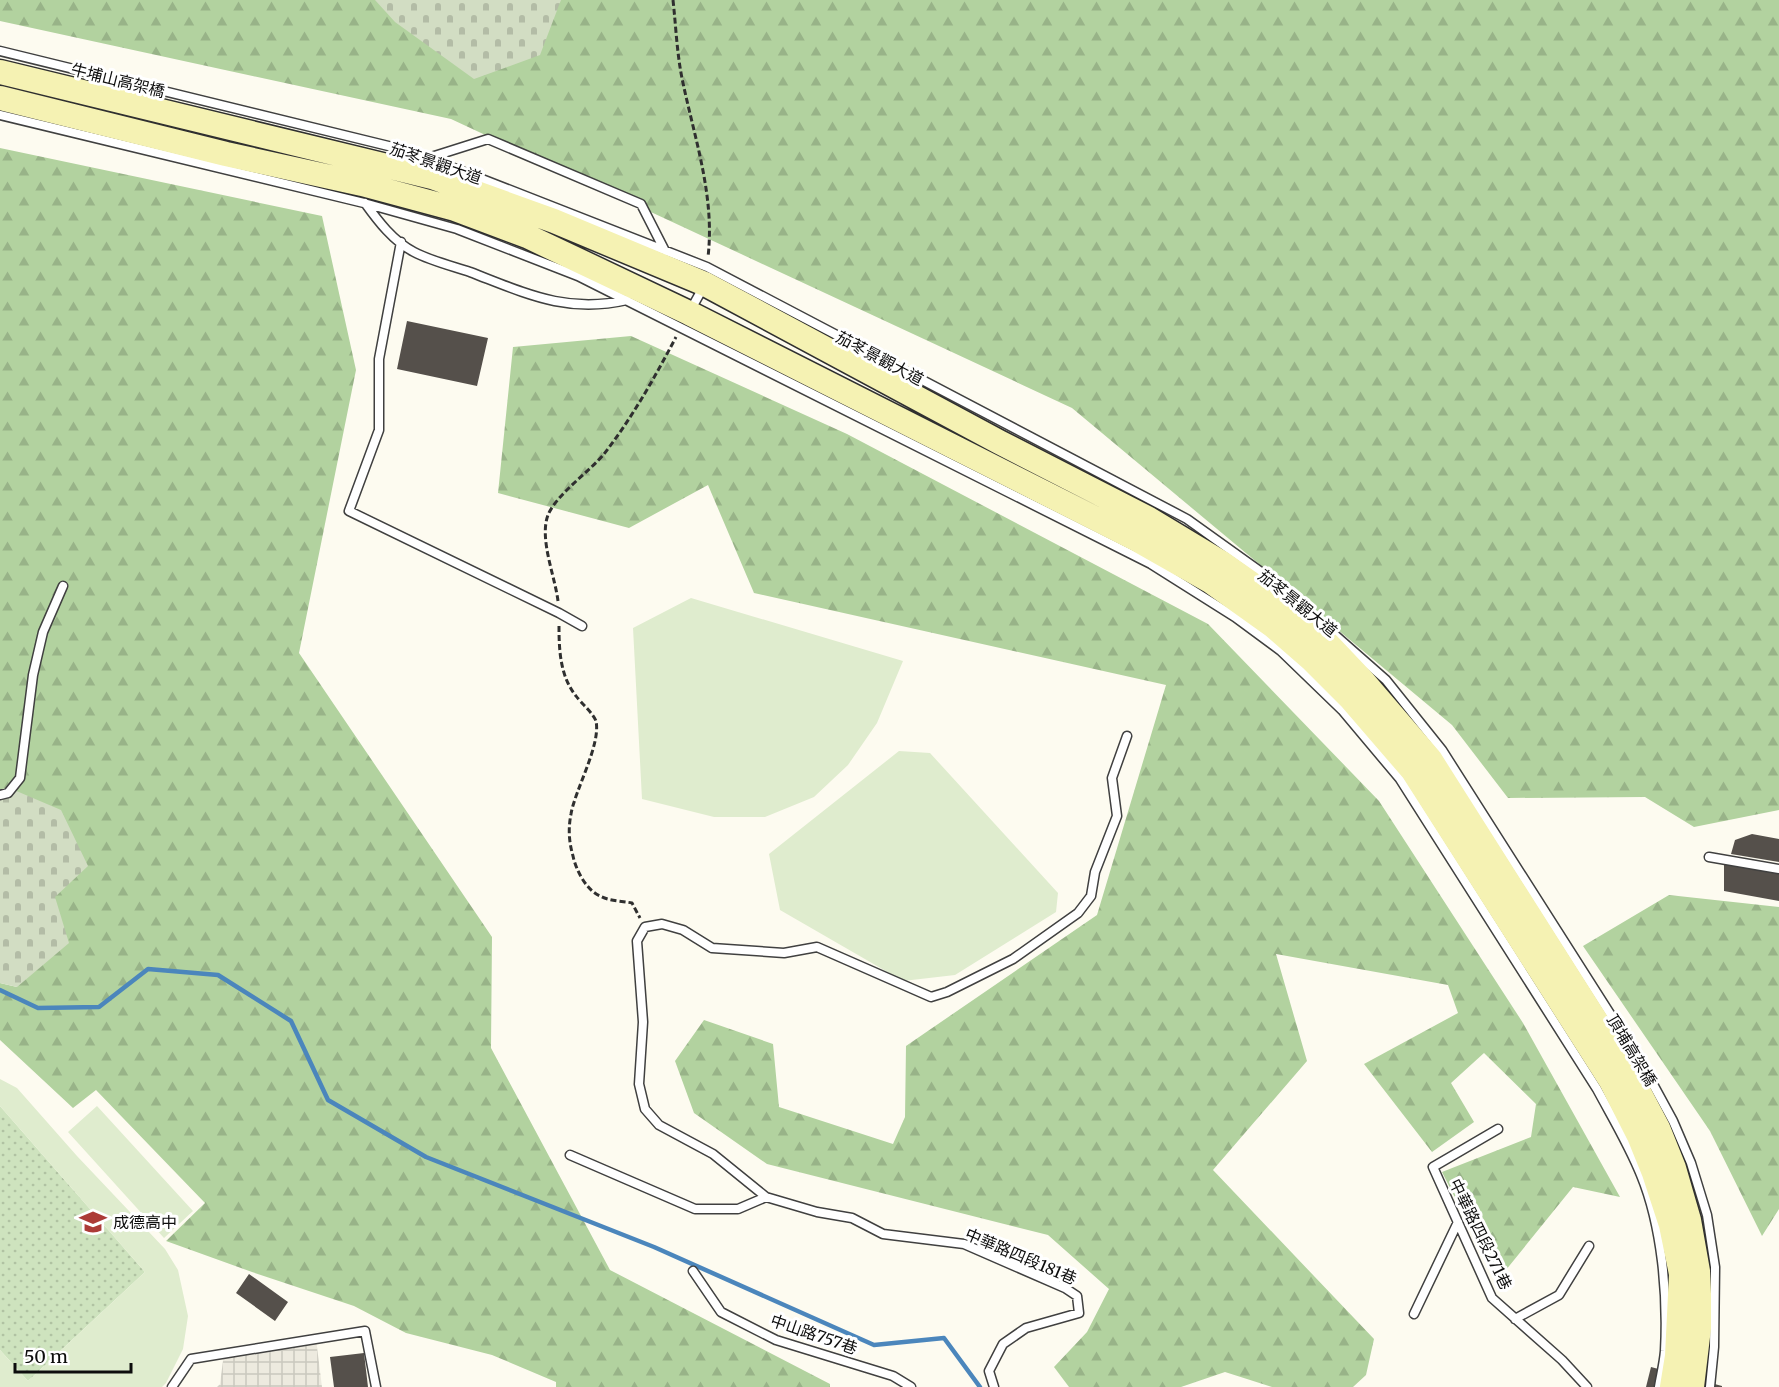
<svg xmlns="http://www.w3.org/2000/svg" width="1779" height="1387" font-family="Merriweather,'Noto Sans TC',serif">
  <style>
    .grass { fill: url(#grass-dots) }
    .forest { fill: url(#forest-firs) }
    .cemetery { fill: url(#cemetery-stones) }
    .pitch { fill: #dfecce }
    .plaza { fill: url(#plaza-grid) }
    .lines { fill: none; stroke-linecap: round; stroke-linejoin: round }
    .stream { stroke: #4b86bc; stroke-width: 4.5 }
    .building { fill: #55504b }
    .lane-casing { stroke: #404040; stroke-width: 11 }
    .secondary-casing { stroke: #2f2f2f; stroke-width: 27 }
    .path { stroke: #2f2f2f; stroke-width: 3; stroke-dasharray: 6 3; stroke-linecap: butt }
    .lane { stroke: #fff; stroke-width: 8 }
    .secondary { stroke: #f5f2b3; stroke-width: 24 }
    .labels { text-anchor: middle; stroke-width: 6; stroke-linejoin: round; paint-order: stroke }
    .street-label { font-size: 16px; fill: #0d0d0d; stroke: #fff }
    .poi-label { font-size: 16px; fill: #0d0d0d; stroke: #fff; text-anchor: start }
  </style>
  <defs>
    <pattern id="grass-dots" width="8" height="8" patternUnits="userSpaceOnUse" patternTransform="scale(1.5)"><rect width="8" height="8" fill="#cee3be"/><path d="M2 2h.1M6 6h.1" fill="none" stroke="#b0c2a2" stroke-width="1.8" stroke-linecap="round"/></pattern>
    <pattern id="forest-firs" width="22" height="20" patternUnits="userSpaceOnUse" patternTransform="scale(1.5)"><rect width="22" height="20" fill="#b2d29f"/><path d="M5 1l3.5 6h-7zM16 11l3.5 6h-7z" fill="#98b388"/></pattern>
    <pattern id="cemetery-stones" width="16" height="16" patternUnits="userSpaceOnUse" patternTransform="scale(1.5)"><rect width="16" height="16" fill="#d2ddc3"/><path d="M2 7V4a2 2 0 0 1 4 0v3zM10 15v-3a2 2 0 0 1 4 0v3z" fill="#b3bca6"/></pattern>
    <pattern id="plaza-grid" width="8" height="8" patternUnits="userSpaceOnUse" patternTransform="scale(1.5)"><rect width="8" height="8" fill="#edeadf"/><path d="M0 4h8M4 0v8" fill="none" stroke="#cac8be"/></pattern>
  </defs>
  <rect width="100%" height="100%" fill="#fdfbf0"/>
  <!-- grass -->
  <path class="grass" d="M0 1106 145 1272 28 1381 0 1350Z"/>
  <!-- forest -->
  <path class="forest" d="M0 0H1779V810L1694 827 1645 797 1508 798 1452 725 1072 408 451 119 0 21Z
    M0 148 322 216 356 370 299 653 492 937 491 1048 610 1270 830 1384V1387H556V1382L492 1355 406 1333 354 1306 252 1272 166 1241 205 1203 96 1090 73 1108 0 1040V983L17 987 0 790Z
    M631 336 847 434 1208 624 1379 801 1523 1023 1620 1197 1573 1187 1497 1281 1442 1172 1531 1137 1536 1104 1484 1053 1451 1083 1474 1122 1432 1152 1364 1064 1458 1013 1448 985 1276 954 1307 1061 1213 1170 1374 1339 1366 1375 1353 1387H1272L1225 1372 1181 1387H1069L1054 1367 1087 1332 1109 1289 1048 1235 767 1164 694 1113 675 1061 704 1020 773 1044 779 1107 893 1144 905 1117 906 1046 1097 915 1166 685 754 593 708 485 629 528 498 493 513 347Z
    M1669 895 1779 907V1209L1762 1236 1710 1131 1583 946Z"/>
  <!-- cemetery -->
  <path class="cemetery" d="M375 0H561L540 55 474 79 395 22Z
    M7 787 61 810 88 866 55 897 69 943 17 987 0 983V790Z"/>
  <!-- pitch -->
  <path class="pitch" d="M691 598 903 661 877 723 848 765 814 797 765 817H714L642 799 633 628Z
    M899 751 930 753 1058 893 1056 912 955 975 903 981 780 910 769 854Z
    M0 1079 17 1088 77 1156 165 1249 178 1270 188 1316 183 1349 166 1383 162 1387H0V1350L28 1381 145 1272 0 1106Z
    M97 1106 193 1211 164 1238 68 1132Z"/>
  <!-- plaza -->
  <path class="plaza" d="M316 1339 322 1387H217L220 1384 224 1353Z"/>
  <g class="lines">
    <!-- stream -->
    <path class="stream" d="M0 990 38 1008 99 1007 148 969 218 975 291 1021 328 1100 426 1157 654 1247 874 1345 944 1338 980 1387"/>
  </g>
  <!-- building -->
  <path class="building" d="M407 321 488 338 477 386 397 369Z
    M1752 834 1779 839V862L1731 854 1735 840Z
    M1724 863 1779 874V901L1724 891Z
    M249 1274 288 1302 275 1321 236 1293Z
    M364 1353 368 1387H334L330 1357Z
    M1651 1367 1722 1386V1387H1646Z"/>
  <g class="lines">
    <defs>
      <path id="lane" d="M0 51 413 152 707 267 1187 519 1268 577 1302 606
        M0 115 364 203 457 229 578 276 1151 564 1235 617 1281 651 1342 710 1400 779 1597 1089C1612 1117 1629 1145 1641 1175 1662 1226 1668 1295 1665 1351 1664 1363 1661 1375 1659 1387
        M409 166 428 158 488 139 641 204 665 251
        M365 203C378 221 393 241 414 252 431 261 452 266 470 272 525 293 566 314 627 300
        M401 242 379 359V430L349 511 559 613 582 626
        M690 311 704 286
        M1311 614 1386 680 1442 750 1642 1064 1673 1121 1691 1163 1707 1215 1715 1267 1714 1347 1710 1387
        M0 795 8 793 20 778 33 675 43 632 63 586
        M1709 857 1779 869
        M1498 1129 1433 1167 1492 1298 1562 1360 1587 1387
        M570 1155 695 1209H738L766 1197
        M693 1271 721 1312 776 1340 893 1376 911 1387
        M1414 1314 1458 1222
        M1515 1319 1559 1295 1589 1246
        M172 1387 191 1359 365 1331 376 1387
        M994 1387 989 1371 1003 1344 1026 1328 1079 1313 1077 1296 1065 1288 964 1244 883 1234 852 1218 817 1212 766 1197 713 1154 659 1125 645 1109 639 1084 643 1022 637 941 645 927 662 924 683 930 712 948 784 953 817 947 931 997 947 992 1013 959 1078 913 1091 896 1095 872 1117 816 1112 778 1127 736"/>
      <path id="secondary" d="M0 72 432 177 554 221 705 284 999 442 1149 519 1222 563 1290 611 1328 644 1364 682 1430 759 1628 1071 1658 1128 1674 1168 1689 1220 1698 1271 1699 1294V1328L1692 1387
        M0 98 226 154 362 184 455 209 527 236 689 313 1136 539 1210 581 1273 626 1312 660 1350 698 1413 771 1611 1081 1639 1136 1654 1173 1671 1225 1681 1274 1677 1356 1672 1387"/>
    </defs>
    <!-- lane casing -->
    <use href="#lane" class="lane-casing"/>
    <!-- secondary casing -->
    <use href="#secondary" class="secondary-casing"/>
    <!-- path -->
    <path class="path" d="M673 0C676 27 677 56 683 83 695 140 715 197 708 257
      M558 601C555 576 539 539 548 515 556 495 589 472 604 454 632 418 655 377 676 337
      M559 626C559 650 560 676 576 696 581 703 593 713 596 721 601 745 575 790 571 814 568 829 569 842 573 856 576 870 586 890 600 896 609 901 622 901 632 903L640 918"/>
    <!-- lane -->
    <use href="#lane" class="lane"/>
    <!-- secondary -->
    <use href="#secondary" class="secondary"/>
  </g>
  <!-- icons -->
  <defs>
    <symbol id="school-bare" viewBox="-9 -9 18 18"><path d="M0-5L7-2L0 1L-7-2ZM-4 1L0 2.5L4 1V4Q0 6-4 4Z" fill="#ac3b37" stroke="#fff" stroke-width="2.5" paint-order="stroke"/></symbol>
  </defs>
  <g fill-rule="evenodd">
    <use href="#school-bare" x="74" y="1203" width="38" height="38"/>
  </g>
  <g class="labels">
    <!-- street labels -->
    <g class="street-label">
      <text transform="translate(118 80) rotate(14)" y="6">牛埔山高架橋</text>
      <text transform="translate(436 163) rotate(19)" y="6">茄苳景觀大道</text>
      <text transform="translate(880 358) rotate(28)" y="6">茄苳景觀大道</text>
      <text transform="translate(1298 603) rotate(39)" y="6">茄苳景觀大道</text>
      <text transform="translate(1632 1050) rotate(59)" y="6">頂埔高架橋</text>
      <text transform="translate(1481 1234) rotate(64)" y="6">中華路四段271巷</text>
      <text transform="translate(1021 1256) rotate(23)" y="6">中華路四段181巷</text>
      <text transform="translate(814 1334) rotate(19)" y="6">中山路757巷</text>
    </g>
    <!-- poi labels -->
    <g class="poi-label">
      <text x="113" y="1228">成德高中</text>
    </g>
  </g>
  <!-- scale -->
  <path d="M15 1363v9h116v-9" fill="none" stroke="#0d0d0d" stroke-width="3"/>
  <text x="24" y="1363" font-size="18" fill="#0d0d0d" stroke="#ffffff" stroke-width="4.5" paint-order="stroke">50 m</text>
</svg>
